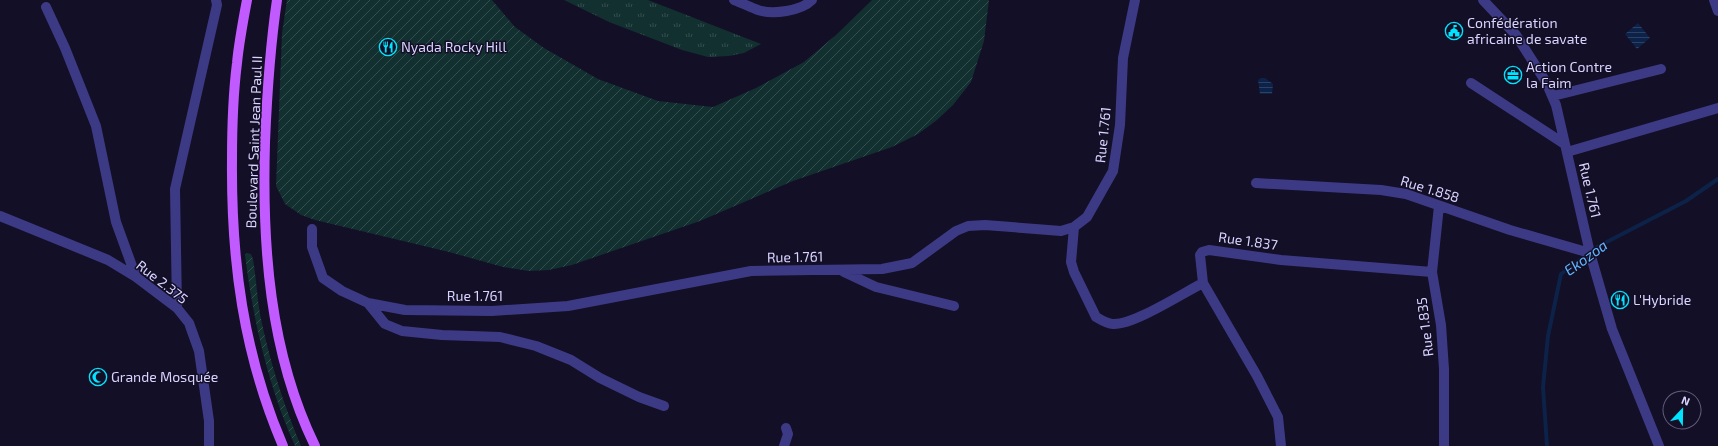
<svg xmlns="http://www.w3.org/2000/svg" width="1718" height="446" font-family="'Exo 2',sans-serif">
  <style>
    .grass { fill: url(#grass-tufts) }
    .garden { fill: url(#garden-furrows) }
    .water { fill: url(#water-rules) }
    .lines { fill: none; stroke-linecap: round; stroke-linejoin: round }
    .stream { stroke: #0c2248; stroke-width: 4 }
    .minor { stroke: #3d3a85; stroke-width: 10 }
    .major { stroke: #c25bff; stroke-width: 10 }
    .labels { text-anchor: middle; stroke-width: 3; stroke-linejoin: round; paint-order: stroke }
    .poi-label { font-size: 14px; fill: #d9d4ff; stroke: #130f26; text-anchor: start }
    .street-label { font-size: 14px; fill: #d9d4ff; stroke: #130f26 }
    .water-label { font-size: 15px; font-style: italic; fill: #62b6ff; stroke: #130f26 }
  </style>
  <defs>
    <pattern id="grass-tufts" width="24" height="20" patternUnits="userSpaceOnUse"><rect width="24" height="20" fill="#12302f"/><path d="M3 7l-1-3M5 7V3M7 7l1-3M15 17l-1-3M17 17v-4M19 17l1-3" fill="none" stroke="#344d4e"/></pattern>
    <pattern id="garden-furrows" width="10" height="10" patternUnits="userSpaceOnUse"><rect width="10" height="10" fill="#12302f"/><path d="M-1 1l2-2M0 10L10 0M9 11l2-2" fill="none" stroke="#344d4e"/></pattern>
    <pattern id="water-rules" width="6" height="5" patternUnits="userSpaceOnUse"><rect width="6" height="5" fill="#0c2248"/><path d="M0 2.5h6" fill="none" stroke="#2f4163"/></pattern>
  </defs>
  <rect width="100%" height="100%" fill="#130f26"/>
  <!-- grass -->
  <path class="grass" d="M564 0H648L761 44 744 53 729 56 708 57 682 50 609 22Z"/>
  <!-- garden -->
  <path class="garden" d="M287 0H492L515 27 544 48 598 79 658 101 713 107 756 88 804 62 836 35 872 0H989L984 41 971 82 953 105 937 120 918 134 892 147 793 181 700 221 572 265 549 270 529 271 503 267 449 252 315 220 301 215 285 204 276 186 282 33Z
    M247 253 251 254 253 259C256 277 257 296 260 314 269 359 283 403 301 446H295C268 386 253 320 245 255Z"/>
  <!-- water -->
  <path class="water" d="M1638 23 1650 38 1637 49 1625 34Z
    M1261 78H1265L1273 84 1272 94H1260L1258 80Z"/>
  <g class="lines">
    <!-- stream -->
    <path class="stream" d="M1547 446 1543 387 1548 336 1561 274 1597 247 1686 201 1718 179"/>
    <!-- minor -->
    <path class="minor" d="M734 0C742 3 750 7 758 10 773 15 801 11 812 0
      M1483 0 1516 35 1546 82 1556 105 1590 253 1612 329 1659 446
      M1714 0 1718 11
      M46 7 65 48 96 126 116 222 136 277
      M1471 83 1563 143
      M1553 96 1661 69
      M1567 152 1718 108
      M1256 183 1381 190 1406 194 1510 230 1590 253
      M1439 206 1432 272 1441 325 1444 369V446
      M0 216 108 260 136 277 177 308 189 323 199 351 209 421V446
      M1074 227 1071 262 1074 272 1096 317C1101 320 1107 324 1113 324 1134 325 1183 293 1203 283
      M312 229V247L323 278 342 291 368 303 405 310 492 311 568 306 751 271 882 269 912 263 956 231 968 226 985 225 1061 231 1074 227 1087 217 1113 171 1120 125 1123 58 1135 0
      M844 272 876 287 954 306
      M368 303 385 324 402 331 442 335 500 337 536 346 571 360 600 378 639 397 664 406
      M177 308 175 189 217 5 216 0
      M784 446 788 434 786 428
      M1281 446 1278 417 1257 376 1203 283 1200 255 1202 252 1209 250 1281 260 1432 272"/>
    <!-- major -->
    <path class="major" d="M247 0C243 21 239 42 237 63 233 95 232 127 232 159 231 260 243 353 283 446
      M277 0C270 47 267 94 265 142 262 244 269 352 315 446"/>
  </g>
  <!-- icons -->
  <defs>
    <symbol id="civic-ring" viewBox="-11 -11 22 22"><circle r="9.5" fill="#130f26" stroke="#00e5ff" stroke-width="1.5"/><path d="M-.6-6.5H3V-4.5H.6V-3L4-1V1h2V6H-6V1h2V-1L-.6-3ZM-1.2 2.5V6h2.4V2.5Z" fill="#00e5ff"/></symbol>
    <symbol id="restaurant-ring" viewBox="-11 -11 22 22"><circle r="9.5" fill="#130f26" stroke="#00e5ff" stroke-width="1.5"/><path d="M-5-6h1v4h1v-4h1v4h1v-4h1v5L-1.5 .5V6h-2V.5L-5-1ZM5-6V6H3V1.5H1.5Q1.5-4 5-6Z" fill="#00e5ff"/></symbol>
    <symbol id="office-ring" viewBox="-11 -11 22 22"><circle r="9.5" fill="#130f26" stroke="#00e5ff" stroke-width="1.5"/><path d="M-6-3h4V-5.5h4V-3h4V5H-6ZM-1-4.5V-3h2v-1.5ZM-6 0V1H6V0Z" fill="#00e5ff"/></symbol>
    <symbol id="mosque-ring" viewBox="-11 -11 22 22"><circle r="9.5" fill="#130f26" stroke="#00e5ff" stroke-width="1.5"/><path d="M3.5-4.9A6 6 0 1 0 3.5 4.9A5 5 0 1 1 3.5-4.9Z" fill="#00e5ff"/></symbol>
  </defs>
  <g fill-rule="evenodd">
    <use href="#civic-ring" x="1444" y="21" width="20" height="20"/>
    <use href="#restaurant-ring" x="378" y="37" width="20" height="20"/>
    <use href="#office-ring" x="1503" y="65" width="20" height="20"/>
    <use href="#restaurant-ring" x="1610" y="290" width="20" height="20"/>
    <use href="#mosque-ring" x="88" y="367" width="20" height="20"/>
  </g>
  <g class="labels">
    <!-- poi labels -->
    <g class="poi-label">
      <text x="1467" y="28">Confédération<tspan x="1467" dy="16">africaine de savate</tspan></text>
      <text x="401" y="52">Nyada Rocky Hill</text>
      <text x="1526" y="72">Action Contre<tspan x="1526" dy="16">la Faim</tspan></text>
      <text x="1633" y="305">L'Hybride</text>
      <text x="111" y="382">Grande Mosquée</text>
    </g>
    <!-- street labels -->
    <g class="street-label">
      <text transform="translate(1103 135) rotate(-84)" y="5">Rue 1.761</text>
      <text transform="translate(254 142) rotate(-88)" y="5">Boulevard Saint Jean Paul II</text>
      <text transform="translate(1430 189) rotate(17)" y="5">Rue 1.858</text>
      <text transform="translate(1590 190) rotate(77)" y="5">Rue 1.761</text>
      <text transform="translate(1248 241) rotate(8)" y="5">Rue 1.837</text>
      <text transform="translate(795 257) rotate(-1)" y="5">Rue 1.761</text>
      <text transform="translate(162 282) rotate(38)" y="5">Rue 2.375</text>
      <text x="475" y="301">Rue 1.761</text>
      <text transform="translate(1425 327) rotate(-97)" y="5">Rue 1.835</text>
    </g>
    <!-- water labels -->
    <g class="water-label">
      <text transform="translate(1586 258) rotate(-36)" y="5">Ekozoa</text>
    </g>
  </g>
  <!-- north arrow -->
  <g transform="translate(1682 410) rotate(22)"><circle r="19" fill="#130f26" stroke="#625e7d"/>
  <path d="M0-3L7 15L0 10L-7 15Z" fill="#00e5ff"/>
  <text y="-6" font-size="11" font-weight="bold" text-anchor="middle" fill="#d9d4ff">N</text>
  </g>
</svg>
